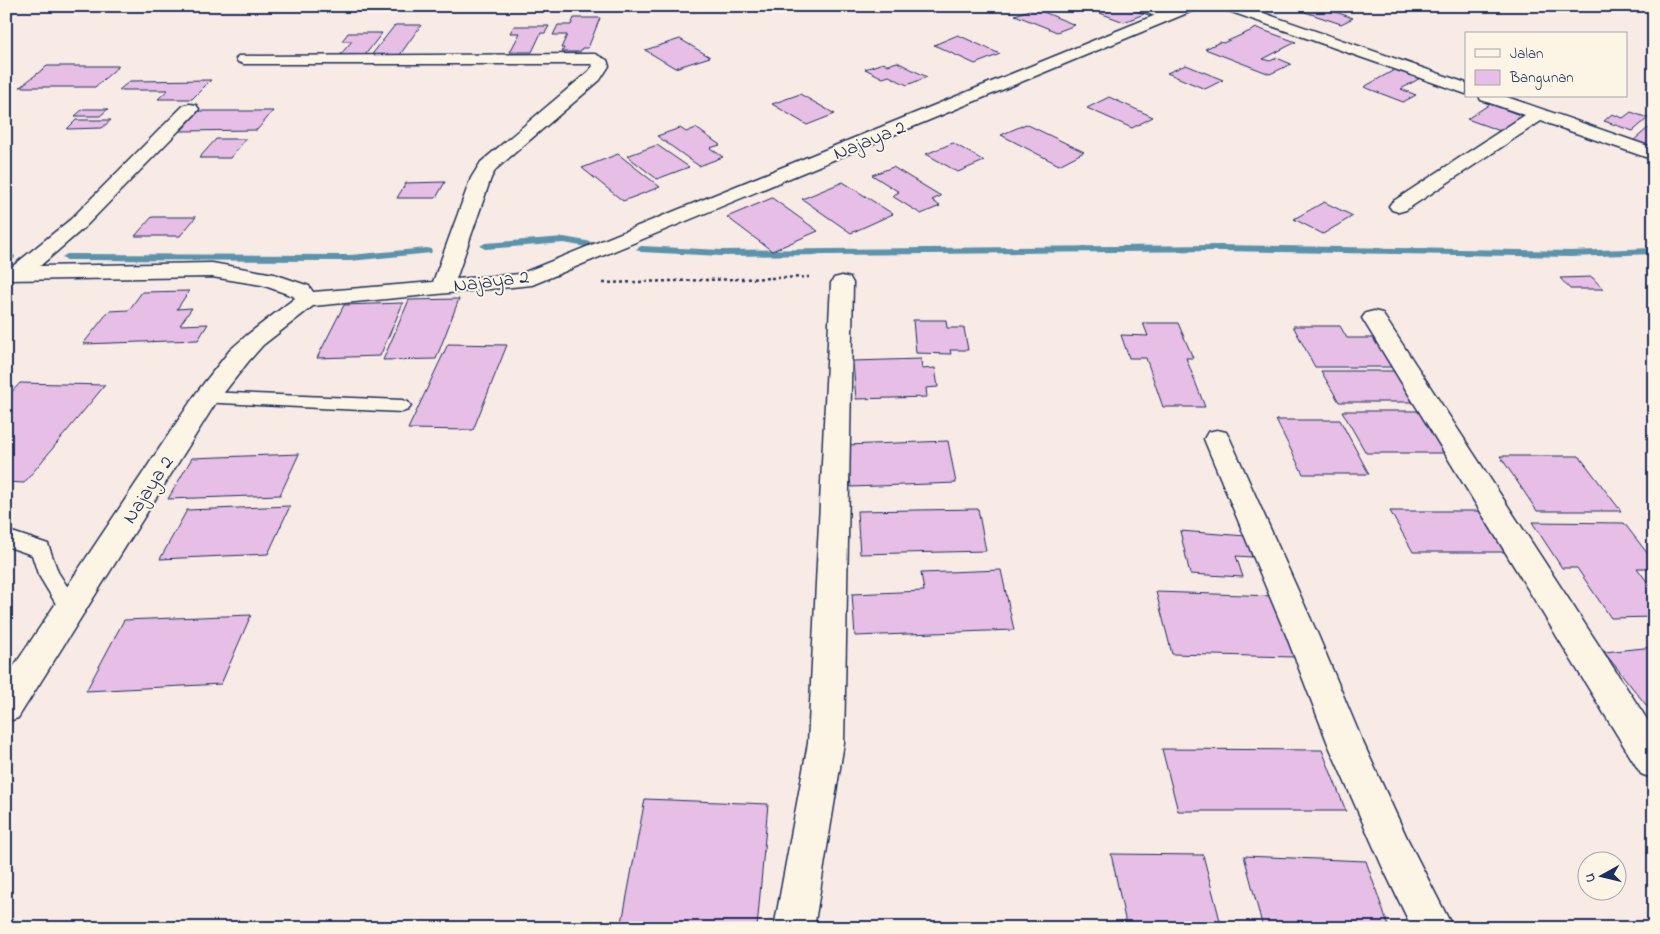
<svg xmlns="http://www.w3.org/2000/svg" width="1660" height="934" font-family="'Indie Flower',sans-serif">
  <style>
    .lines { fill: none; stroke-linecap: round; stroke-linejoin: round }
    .stream { fill: #5a93ab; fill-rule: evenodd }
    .building { fill: #e6bee6; stroke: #1b2f5e }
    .lane-casing { stroke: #1b2f5e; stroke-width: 3 }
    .street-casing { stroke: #1b2f5e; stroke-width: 3 }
    .path { stroke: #1b2f5e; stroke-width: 2.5; stroke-dasharray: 3 3; stroke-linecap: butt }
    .lane { fill: #fcf5e5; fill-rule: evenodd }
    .street { fill: #fcf5e5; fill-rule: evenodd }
    .labels { text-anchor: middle; stroke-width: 4; stroke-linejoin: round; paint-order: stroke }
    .street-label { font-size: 20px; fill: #1b2f5e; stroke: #fcf5e5 }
  </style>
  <rect width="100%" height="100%" fill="#f8eae5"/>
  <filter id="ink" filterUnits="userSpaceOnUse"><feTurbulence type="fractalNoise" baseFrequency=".02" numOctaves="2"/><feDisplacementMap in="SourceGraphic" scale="10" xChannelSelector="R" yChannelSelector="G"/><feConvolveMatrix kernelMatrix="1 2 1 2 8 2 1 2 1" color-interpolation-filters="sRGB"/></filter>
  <g filter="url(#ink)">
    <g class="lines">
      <!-- stream -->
      <path class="stream" d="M564 237 603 244 608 247 603 250 564 243 485 249 480 246 485 243Z
        M1220 245 1570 251 1654 248V254L1570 257 1220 251 721 256 641 252 636 249 641 246 721 250Z
        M427 248 431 249 432 251 431 253 350 261 67 260 62 257 67 254 350 255Z
        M6 254 14 255 15 257 14 259 6 260Z"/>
    </g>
    <!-- building -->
    <path class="building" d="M1095 6H1124L1144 14 1124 22 1089 9Z
      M1318 6 1353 18 1341 24 1305 12Z
      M1385 6H1414L1403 12Z
      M1034 8 1075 25 1057 32 1015 15Z
      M574 18H600L588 48H582L580 52H562L564 48H561L567 35H553L558 25H571Z
      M395 25H421L399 56 370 57Z
      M514 26H549L545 33H541L532 52H510L520 33H510Z
      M1257 28 1296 42 1263 59 1270 61 1277 58 1291 64 1270 74 1205 49 1220 42 1223 43Z
      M348 33H382L365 55H340L352 41H342Z
      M958 35 1000 54 975 64 934 45Z
      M680 39 710 57 675 68 645 50Z
      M897 62 927 77 907 85 889 76 883 78 865 69 883 63 888 65Z
      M1186 65 1223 80 1205 89 1167 73Z
      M47 66H119L95 87H20Z
      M1396 69 1422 77 1401 89 1416 95 1403 102 1364 87Z
      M211 80 192 99H158L168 90H119L130 81Z
      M800 94 835 114 807 125 772 104Z
      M1109 97 1153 117 1132 128 1087 108Z
      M1490 104 1528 118 1506 133 1467 119Z
      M83 109H108L100 116H75Z
      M199 111H273L257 130 181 131Z
      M1631 112 1648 118 1633 131 1604 121 1612 114 1623 118Z
      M76 120H111L102 128 67 129Z
      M1026 124 1084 152 1059 165 1001 135Z
      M680 128 686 132 696 128 720 145 710 148 723 157 699 166 657 136Z
      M1648 128 1654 130V148L1633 141Z
      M216 139H246L230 158H199Z
      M953 143 984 161 958 172 926 154Z
      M657 145 689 167 657 179 627 156Z
      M618 154 660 187 623 201 582 168Z
      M893 167 941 196 932 200 940 206 921 214 892 196 899 192 872 175Z
      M445 182 436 198H397L406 183Z
      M843 182 893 214 851 233 802 199Z
      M772 198 818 231 772 251 727 217Z
      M1324 202 1353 216 1323 234 1294 219Z
      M152 217H196L180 236H135Z
      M1592 277 1603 289H1570L1560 278Z
      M189 291 177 309 192 308 180 325 208 324 198 340 83 344 109 311 129 310 142 292Z
      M459 299 436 359 383 360 409 300Z
      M403 303 380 356 317 358 344 305Z
      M913 320H946L947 328H964L968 350H950L951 354 916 353Z
      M1143 323H1178L1193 358H1186L1205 407H1163L1146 358H1129L1121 335 1148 336Z
      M1293 326H1340L1347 338H1378L1396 367H1315Z
      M448 344 507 345 473 430 408 429Z
      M921 359 922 369 935 368 938 387 926 388 927 397 856 399 853 361Z
      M1321 371H1397L1416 402H1339Z
      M20 383 105 385 24 483 6 482V398Z
      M1342 411H1426L1453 453H1366Z
      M1276 420H1340L1369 474H1303Z
      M948 441 956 483 851 487 846 445Z
      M299 454 280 495 168 499 192 458Z
      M1500 456H1579L1621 511H1537Z
      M290 506 268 554 160 559 187 510Z
      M978 509 986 551 860 554 857 511Z
      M1390 511H1485L1511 552H1413Z
      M1532 522 1624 523 1654 562V568H1637L1654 591V617L1611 618 1577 568H1562Z
      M1180 531 1246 536 1252 557 1236 556 1243 577 1190 574Z
      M1001 570 1014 630 855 636 852 594 924 591 921 573Z
      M1156 592 1273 596 1294 657 1172 654Z
      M251 615 221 684 86 691 124 620Z
      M1654 647V715L1604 652Z
      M1162 749 1322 750 1346 811H1178Z
      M645 799 768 804 757 928H621Z
      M1111 854 1203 855 1222 928H1127Z
      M1244 856 1366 861 1389 928H1342L1262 924Z"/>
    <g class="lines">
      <defs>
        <path id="lane" d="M1126 6H1142L1171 15 1172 17 1167 20Z
          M206 392 402 400 408 402 411 406 408 410 402 412 200 402 197 398 200 394Z
          M6 530 48 544 58 572 81 608 78 614 70 617 62 614 38 574 32 555 6 546Z"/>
        <path id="street" d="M1178 6H1199L1197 9 532 285 313 306 263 345 248 362 215 404 18 718 6 722V678L197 392 230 350 247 335 295 298 293 296 262 285 212 277 6 280V266H13L71 219 184 105 190 104 196 105 199 109 196 113 85 227 40 266 212 263 274 274 309 286 313 292 433 282 471 178 481 162 588 72 593 66 591 64H244L238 62 236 59 238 56 595 54 607 60 609 66 600 80 496 169 491 178 456 279 520 274Z
          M1221 6H1243L1466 83V94L1223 9Z
          M1479 96H1504L1654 148V160L1541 121 1406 210 1399 212 1392 210 1389 206 1392 202 1525 115 1481 100Z
          M842 276 850 278 853 283 844 743 814 928H774L808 743 831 283 834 278Z
          M1374 311 1382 313 1654 730V779L1641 774 1362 318 1366 313Z
          M1217 430 1226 432 1230 439 1318 635 1361 738 1408 840 1453 928H1412L1382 866 1328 744 1286 635 1204 439 1208 432Z"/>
      </defs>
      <!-- lane casing -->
      <use href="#lane" class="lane-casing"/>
      <!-- street casing -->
      <use href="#street" class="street-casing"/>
      <!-- path -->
      <path class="path" d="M603 283 809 277"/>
      <!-- lane -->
      <use href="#lane" class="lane"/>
      <!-- street -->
      <use href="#street" class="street"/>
    </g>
  </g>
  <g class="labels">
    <!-- street labels -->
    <g class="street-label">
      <text transform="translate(869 139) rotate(-22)" y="7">Najaya 2</text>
      <text transform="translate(491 280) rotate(-7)" y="7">Najaya 2</text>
      <text transform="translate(147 489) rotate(-57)" y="7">Najaya 2</text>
    </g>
  </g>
  <!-- margin -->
  <rect width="1660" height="934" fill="none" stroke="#fcf5e5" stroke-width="25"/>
  <rect x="12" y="12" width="1635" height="909" fill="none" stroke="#1b2f5e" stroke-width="2" filter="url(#ink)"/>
  <!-- legend -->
  <rect x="1465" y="32" width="162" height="65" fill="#fcf5e5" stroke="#a2a6af"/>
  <rect x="1475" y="49" width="25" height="8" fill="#fcf5e5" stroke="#a2a6af"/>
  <text x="1510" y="58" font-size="15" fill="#1b2f5e">Jalan</text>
  <rect x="1475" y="70" width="25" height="15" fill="#e6bee6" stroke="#a2a6af"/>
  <text x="1510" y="82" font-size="15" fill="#1b2f5e">Bangunan</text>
  <!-- north arrow -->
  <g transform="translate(1602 876) rotate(262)"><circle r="24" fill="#fcf5e5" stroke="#a2a6af"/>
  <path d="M0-4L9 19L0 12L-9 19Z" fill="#1b2f5e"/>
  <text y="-8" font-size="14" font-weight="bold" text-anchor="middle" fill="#1b2f5e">U</text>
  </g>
</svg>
